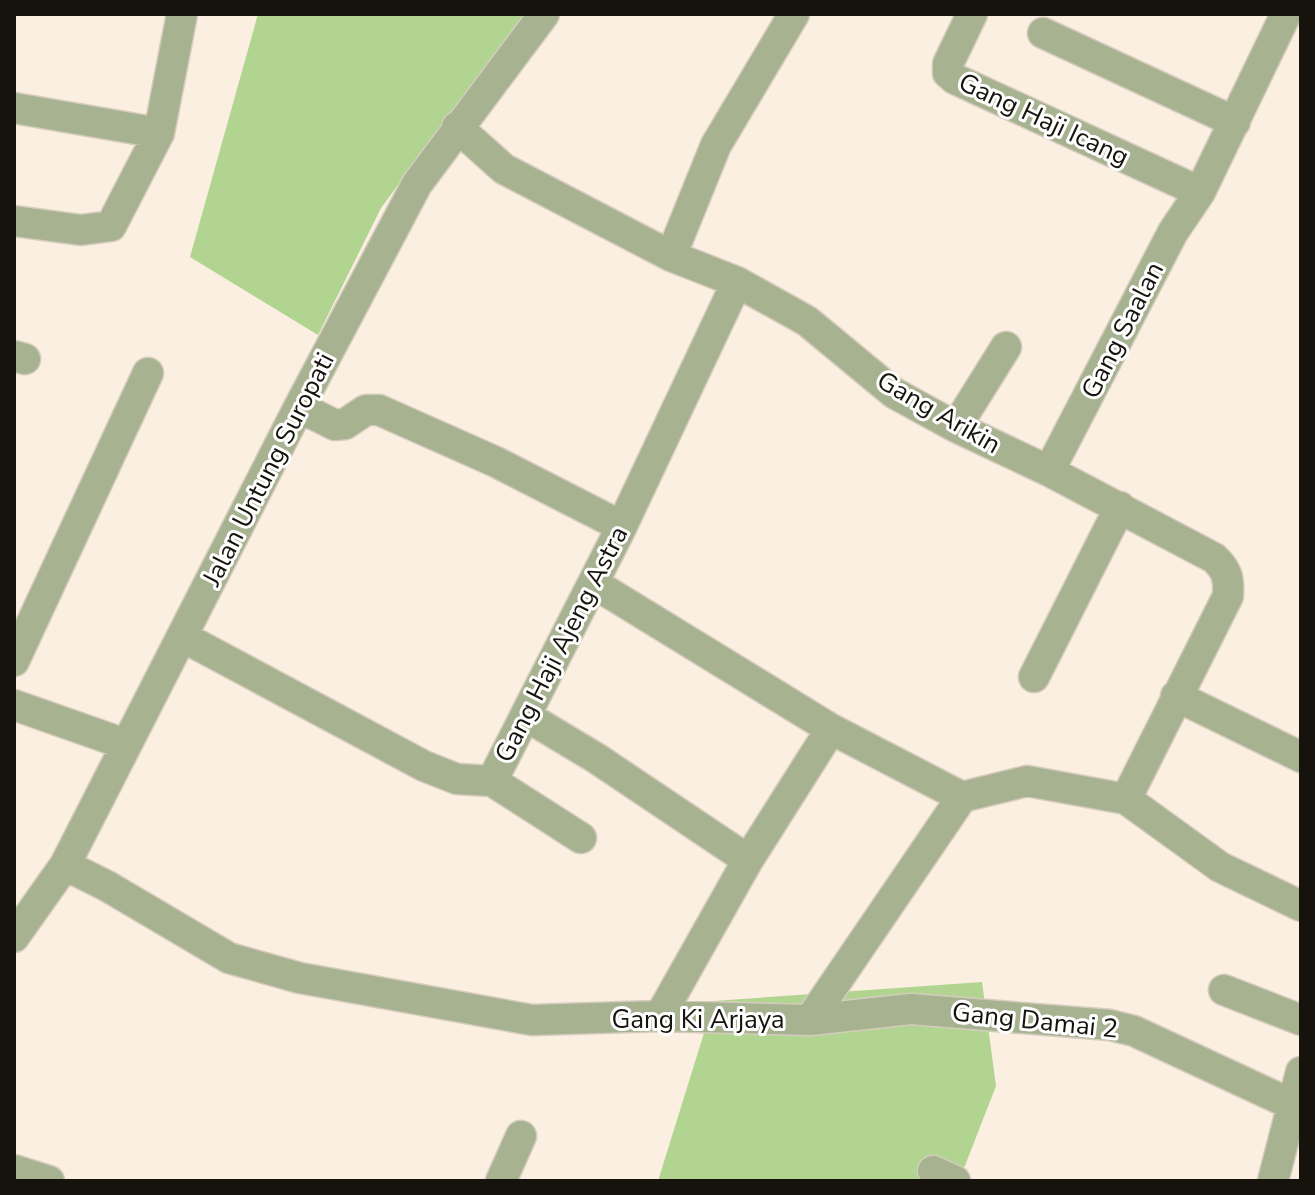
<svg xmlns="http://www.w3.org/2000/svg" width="1315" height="1195" font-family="'Nunito Sans',sans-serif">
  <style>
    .green { fill: #b1d490 }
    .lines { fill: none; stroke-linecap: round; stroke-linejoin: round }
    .minor-casing { stroke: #d6ccbe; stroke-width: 33 }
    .minor { stroke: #a7b291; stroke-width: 30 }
    .labels { text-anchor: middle; stroke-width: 6; stroke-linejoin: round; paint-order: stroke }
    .street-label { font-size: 26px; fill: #16130d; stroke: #fefefe }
  </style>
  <rect width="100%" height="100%" fill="#faefe0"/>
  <!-- green -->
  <path class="green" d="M258 14H524L381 208 318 335 190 257Z
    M982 982 996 1086 959 1181H658L714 1001Z"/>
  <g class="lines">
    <defs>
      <path id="minor" d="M972 14 948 64V73L955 79 1200 192
        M1043 33 1235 122
        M14 108 159 133
        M457 127 504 169 671 256 737 282 807 321 894 393 956 427 1049 471 1214 558C1227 570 1229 578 1228 596L1126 799
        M14 221 81 230 111 226 159 133 182 14
        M671 256 716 145 794 14
        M14 356 25 359
        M299 407 335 425 345 424 366 410H379L496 462 621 526
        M956 427 1006 347
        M1049 471 1173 232 1200 192 1286 14
        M183 637 424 766 457 779 492 781 619 532 737 282
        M14 661 148 373
        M1034 677 1120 507
        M1176 696 1301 757
        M14 705 125 744
        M526 716 596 758 748 860
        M492 781 581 838
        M962 797 1027 781 1126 799 1220 867 1301 906
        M65 865 107 886 229 958 300 978 532 1020 660 1016 810 1020 962 797 831 729 593 583
        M14 937 65 865 299 407 417 184 544 14
        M1224 990 1301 1020
        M660 1016 748 860 831 729
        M810 1020 911 1009 1110 1025 1134 1031 1293 1105
        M14 1170 49 1181
        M933 1171 955 1181
        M501 1181 521 1136
        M1273 1181 1301 1072"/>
    </defs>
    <!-- minor casing -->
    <use href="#minor" class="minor-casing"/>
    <!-- minor -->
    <use href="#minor" class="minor"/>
  </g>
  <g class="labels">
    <!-- street labels -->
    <g class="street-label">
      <text transform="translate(1044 119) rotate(25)" y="9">Gang Haji Icang</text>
      <text transform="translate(1122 330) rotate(-63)" y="9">Gang Saalan</text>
      <text transform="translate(939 412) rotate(30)" y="9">Gang Arikin</text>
      <text transform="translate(268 469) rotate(-63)" y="9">Jalan Untung Suropati</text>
      <text transform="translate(561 644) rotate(-63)" y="9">Gang Haji Ajeng Astra</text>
      <text x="698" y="1028">Gang Ki Arjaya</text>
      <text transform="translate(1035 1020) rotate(6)" y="9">Gang Damai 2</text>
    </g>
  </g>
  <!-- border -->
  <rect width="1315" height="1195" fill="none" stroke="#16130d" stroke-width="32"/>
</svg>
